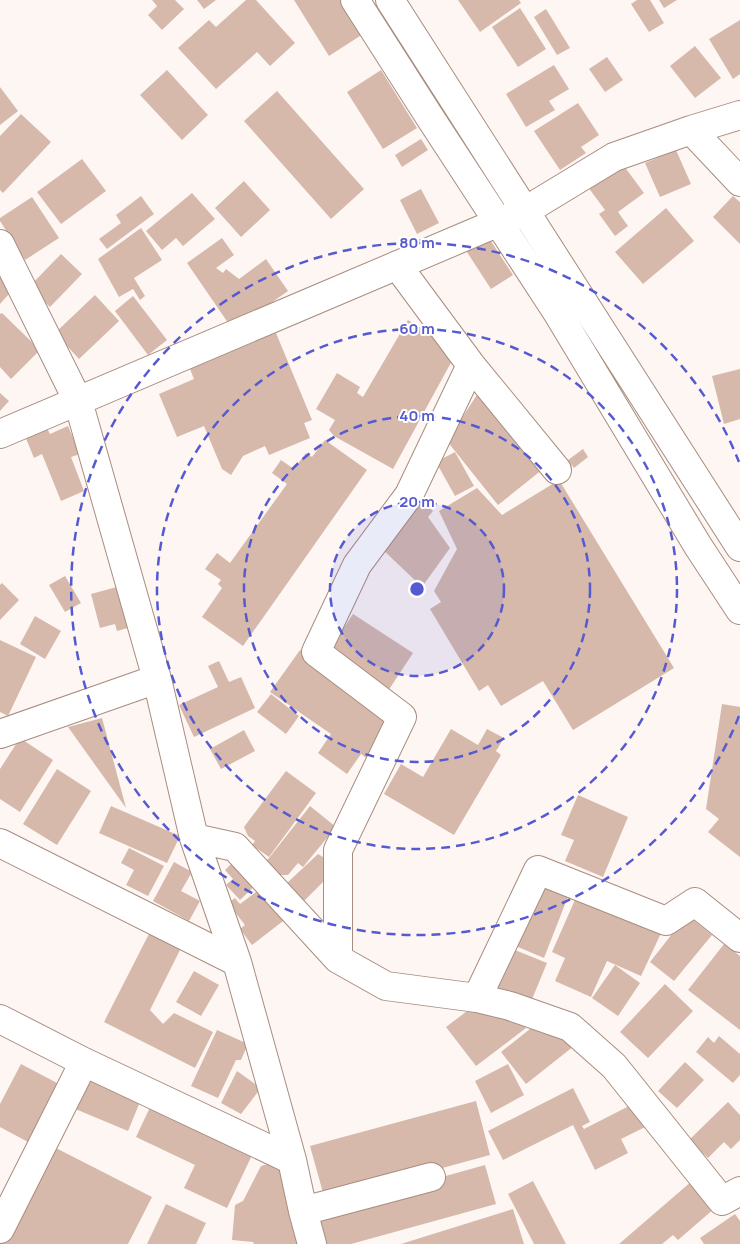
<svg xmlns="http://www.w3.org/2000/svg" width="740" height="1244" font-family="Manrope,sans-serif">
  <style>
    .building { fill: #d6b9ab }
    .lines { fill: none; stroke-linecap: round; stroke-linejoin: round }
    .minor-casing { stroke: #a88d7f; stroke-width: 30 }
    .minor { stroke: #fff; stroke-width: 28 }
    .ring { fill: none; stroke: #565ad1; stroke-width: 2.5; stroke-dasharray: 9 6 }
    .centre { fill: #565ad1; stroke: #fff; stroke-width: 2.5 }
    .ring-label { font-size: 15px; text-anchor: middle; font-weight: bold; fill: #565ad1; stroke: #fff; stroke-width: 4; stroke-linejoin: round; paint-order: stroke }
  </style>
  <rect width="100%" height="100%" fill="#fdf6f3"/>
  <!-- building -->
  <path class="building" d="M152 0H175L184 9 162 30 148 15 157 6Z
    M197 0H216L204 9Z
    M246 0H256L295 43 270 66 257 52 216 89 178 48 209 20 216 27Z
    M294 0H342L363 34 329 56Z
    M458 0H519L521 3 480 32Z
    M637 0H650L664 23 649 32 631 4Z
    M659 0H677L664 8Z
    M520 8 546 49 518 67 492 27Z
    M546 9 570 48 557 55 534 17Z
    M740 20V74L733 79 709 39Z
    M695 46 721 78 695 98 670 66Z
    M607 57 623 80 605 92 589 69Z
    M554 65 569 89 549 101 555 110 526 127 506 94Z
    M167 70 208 115 182 140 140 95Z
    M381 70 417 128 383 149 347 92Z
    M0 87 18 111 0 125Z
    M277 91 364 189 331 219 244 121Z
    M578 103 599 135 581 147 586 153 560 170 534 131Z
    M21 114 51 142 3 193 0 190V136Z
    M421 139 428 150 402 167 395 155Z
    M676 150 691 184 660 197 645 163Z
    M618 158 644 193 618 212 628 226 615 236 599 214 605 210 585 183Z
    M82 159 106 191 61 224 37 192Z
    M244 181 270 210 241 237 215 208Z
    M421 189 439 223 417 234 400 200Z
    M192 193 215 219 183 246 176 238 162 250 146 231Z
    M141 196 154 214 107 249 99 239 121 223 116 215Z
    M733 196 740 202V244L713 217Z
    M32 197 59 238 25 260 0 221V218Z
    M666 208 694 241 643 284 615 252Z
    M141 228 162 260 134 278 145 296 140 300 133 289 119 297 98 259Z
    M487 235 513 275 491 289 465 249Z
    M222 238 234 255 216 268 223 273 226 269 239 279 266 259 288 291 233 330 187 263Z
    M61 254 82 274 50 307 29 287Z
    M0 270 17 285 0 304Z
    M95 295 119 321 79 359 55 333Z
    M133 296 167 340 148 355 115 311Z
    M2 313 40 350 11 379 0 367V314Z
    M408 320 455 348 454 357 393 469 334 436 329 430 335 420 316 409 337 373 360 387 357 393 363 397Z
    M276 333 312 420 304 423 310 438 269 455 265 446 243 456 231 475 222 469 204 426 177 437 159 394 194 379 190 369Z
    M740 369V419L724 424 712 376Z
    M480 390 543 469 498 505 447 441Z
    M0 393 9 401 0 411Z
    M68 426 80 454 71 457 84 491 61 501 42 454 34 458 25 436 47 428 50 434Z
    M325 440 367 470 243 646 202 617 222 588 218 584 221 580 205 569 217 553 230 563 287 484 272 473 281 460 294 469 306 453 312 457Z
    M583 449 588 457 574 468 568 460Z
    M455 452 474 486 455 496 436 462Z
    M559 480 674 668 573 730 543 681 501 706 488 685 479 691 430 609 441 602 434 591 457 549 439 511 477 488 502 515Z
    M422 501 433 511 428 517 450 548 422 587 379 546Z
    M65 576 81 603 65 612 49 585Z
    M2 583 19 600 0 620V585Z
    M124 585 135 626 117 631 115 624 100 628 91 594Z
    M353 614 413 653 388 691 328 652Z
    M35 616 61 631 45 659 20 644Z
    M0 640 36 657 8 716 0 712Z
    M300 650 398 719 369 760 361 754 347 774 318 753 331 734 270 692Z
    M219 661 229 682 241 677 255 708 194 737 179 705 218 687 208 666Z
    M271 694 299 716 286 734 257 712Z
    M722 704 740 707V857L708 832 719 819 706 809Z
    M102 718 126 808 68 727Z
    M451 729 478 745 487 729 504 738 496 751 501 755 454 835 384 794 401 764 423 777Z
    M244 730 255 751 221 769 210 749Z
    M20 738 53 760 20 812 0 799V769Z
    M57 769 91 791 57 845 23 824Z
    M286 771 316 793 269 857 252 845 255 841 248 836 244 827Z
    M578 795 628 817 603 877 565 861 574 840 561 835Z
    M111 806 180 836 167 863 99 833Z
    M310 806 336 827 303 867 298 863 288 875H279L265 863Z
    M129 848 164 866 148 896 126 885 134 870 121 863Z
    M318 854 331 862 330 875 304 901 287 883Z
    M238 857 260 881 240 900 226 885 233 879 225 870Z
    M174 862 192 872 181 891 200 901 189 921 153 901Z
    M536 880 569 894 544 958 511 944Z
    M264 886 287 918 252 945 240 929 245 925 228 903 235 898 240 904Z
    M578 893 662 931 641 976 607 961 591 997 555 981 565 958 552 952Z
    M687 915 712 935 674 981 650 962Z
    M152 928 183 944 150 1010 163 1024 174 1013 213 1032 195 1068 104 1022Z
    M724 944 740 956V1030L688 990Z
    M510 948 547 963 530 1004 494 990Z
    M615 965 640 983 618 1016 592 998Z
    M194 971 219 985 201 1016 176 1002Z
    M665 984 693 1011 648 1058 620 1032Z
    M479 1002 518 1017 526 1028 476 1066 446 1027Z
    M540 1021 574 1046 526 1084 501 1052Z
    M217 1030 248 1044 241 1060H236L218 1098 191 1086Z
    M719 1036 740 1054V1075L733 1083 696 1052 708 1037 714 1043Z
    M94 1058 149 1080 128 1131 73 1108Z
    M685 1062 704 1080 677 1108 658 1091Z
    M21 1064 59 1084 28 1142 0 1127V1104Z
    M508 1064 524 1095 491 1113 475 1081Z
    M237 1071 261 1088 241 1114 221 1103Z
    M160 1086 262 1134 227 1208 184 1188 195 1165 136 1137Z
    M573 1088 590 1122 582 1126 584 1129 633 1104 645 1127 621 1139 628 1153 595 1170 573 1125 503 1160 488 1131Z
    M476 1101 490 1155 325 1200 310 1146Z
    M728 1102 740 1115V1140L731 1149 724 1142 708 1158 689 1140Z
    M48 1144 152 1197 128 1244H0V1240Z
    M281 1160 303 1244H254L253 1242 232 1240 235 1205 243 1201 261 1166Z
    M485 1165 496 1204 351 1244H326L317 1212Z
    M533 1181 566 1244H534L508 1194Z
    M692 1181 715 1208 678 1240 673 1235 662 1244H619Z
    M166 1204 206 1223 196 1244H147Z
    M513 1209 524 1244H401Z
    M735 1214 740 1221V1244H704L700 1238Z"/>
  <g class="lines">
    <defs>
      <path id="minor" d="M355 0 429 116 557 312 698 546 740 610
        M390 0 740 547
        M691 130 740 182
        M0 244 78 401 157 679 194 838 237 962 292 1160 303 1211 312 1244
        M397 265 471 365
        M0 434 525 211 614 157 691 130 740 115
        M0 734 157 679
        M194 838 235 847 338 959 386 986 477 998 510 1006 570 1027 614 1066 722 1201 740 1191
        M0 843 237 962
        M338 959V850L402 717 316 652 357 565 409 495 471 365 557 470
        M477 998 538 870 666 921 695 902 740 938
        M0 1019 84 1062 292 1160
        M303 1211 431 1177
        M0 1229 84 1062"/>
    </defs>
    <!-- minor casing -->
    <use href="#minor" class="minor-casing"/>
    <!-- minor -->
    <use href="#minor" class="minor"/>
  </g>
  <!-- distance rings -->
  <circle cx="417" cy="589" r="87" fill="#565ad1" fill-opacity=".12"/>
  <g class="ring">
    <circle cx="417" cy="589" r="87"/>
    <circle cx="417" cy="589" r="173"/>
    <circle cx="417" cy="589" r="260"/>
    <path d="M739 716A346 346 0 1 1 739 462"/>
  </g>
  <circle cx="417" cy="589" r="8" class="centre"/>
  <g class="ring-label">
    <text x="417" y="248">80 m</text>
    <text x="417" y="334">60 m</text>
    <text x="417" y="421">40 m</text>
    <text x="417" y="507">20 m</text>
  </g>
</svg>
